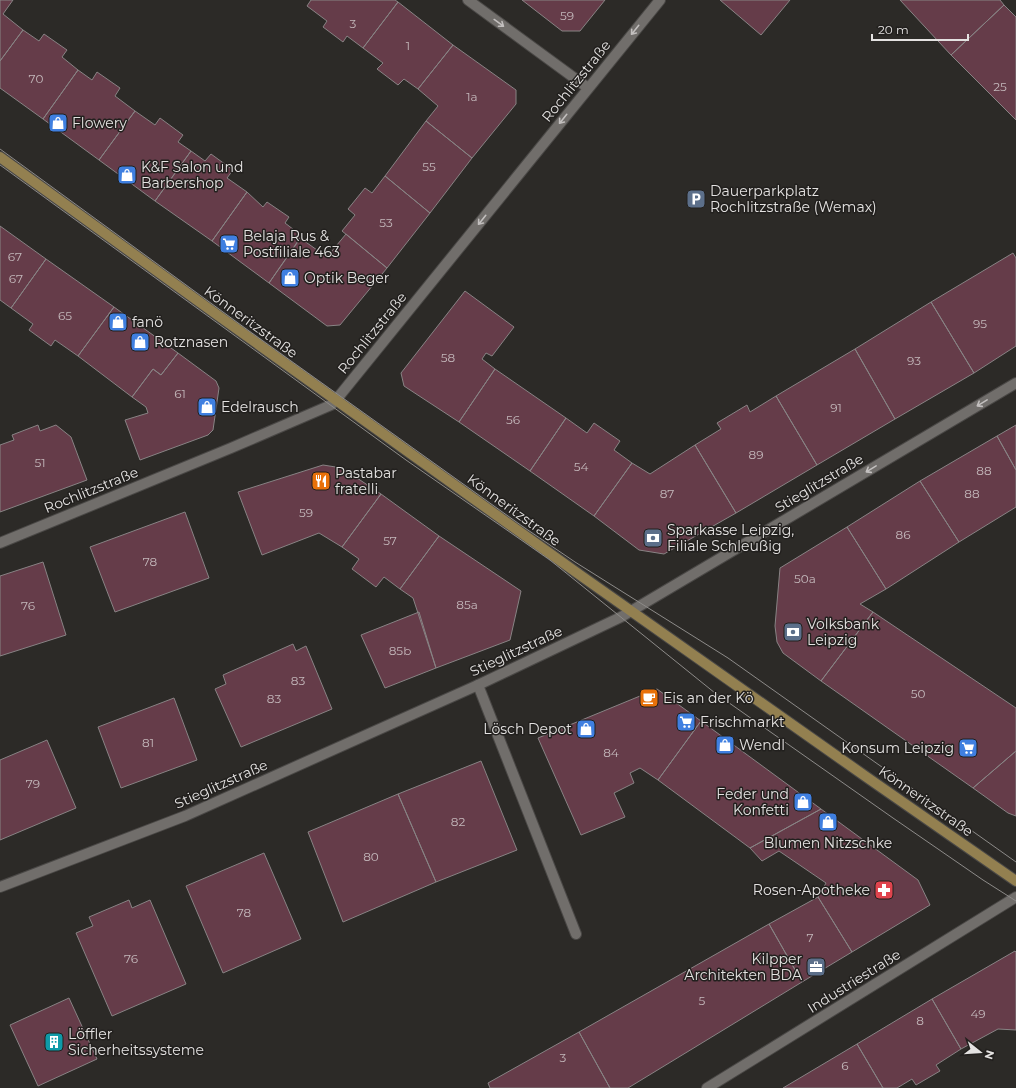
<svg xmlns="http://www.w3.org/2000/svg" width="1016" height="1088" font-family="Montserrat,sans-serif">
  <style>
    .building { fill: #653c49; stroke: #888384 }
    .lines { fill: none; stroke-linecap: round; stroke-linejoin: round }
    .lane-casing { stroke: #4a4846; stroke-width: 12 }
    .street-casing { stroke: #4a4846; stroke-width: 12 }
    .secondary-casing { stroke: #4a4846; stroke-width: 12 }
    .lane { stroke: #716e6b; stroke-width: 10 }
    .street { stroke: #716e6b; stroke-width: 10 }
    .secondary { stroke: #938050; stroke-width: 10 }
    .tram { stroke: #8d8b89; stroke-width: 1 }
    .oneway { stroke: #c2bfbe }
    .labels { text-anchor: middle; stroke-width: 3; stroke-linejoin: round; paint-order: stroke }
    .number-label { font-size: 12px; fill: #c4b8bb }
    .street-label { font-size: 14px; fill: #e4e2e1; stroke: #22201e }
    .poi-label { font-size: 14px; fill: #e4e2e1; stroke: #22201e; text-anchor: start }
  </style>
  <rect width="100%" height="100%" fill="#2c2a27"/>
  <!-- building -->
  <path class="building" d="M0 0H13L3 14 23 30 0 61Z
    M311 0H395L398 2 363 48 347 36 343 42 323 27 327 21 307 6Z
    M522 0H605L580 31H562Z
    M720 0H790L761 35Z
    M900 0H1000L1004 5 951 55Z
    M398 2 453 45 418 89 404 79 398 85 377 69 383 63 363 48Z
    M1004 5 1016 17V120L951 55Z
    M23 30 39 41 44 34 67 50 62 57 78 70 43 119 0 88V61Z
    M453 45 516 90V104L472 158 426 121 438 106 418 89Z
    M78 70 92 80 97 72 120 88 115 96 135 111 99 160 43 119Z
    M135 111 155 125 160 118 183 135 178 142 191 151 155 201 99 160Z
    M426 121 472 158 430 213 385 176Z
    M191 151 205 161 211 154 233 170 227 178 247 192 212 241 155 201Z
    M385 176 430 213 387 268 342 231 355 215 348 209 365 188 372 193Z
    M247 192 263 207 267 202 289 217 285 223 302 236 269 283 212 241Z
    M0 226 46 259 11 308 0 300Z
    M346 234 387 268 340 325 327 326 269 283 300 238 327 257Z
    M1013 253 1016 258V346L974 373 931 302Z
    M46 259 114 307 78 356 55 340 51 346 29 330 33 324 11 308Z
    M465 291 514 327 492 356 486 353 482 359 495 369 459 422 404 386 401 373Z
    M931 302 974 373 895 419 855 349Z
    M114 307 178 353 161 375 153 369 132 397 78 356Z
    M855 349 895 419 817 465 776 396Z
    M178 353 216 381 219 388 213 430 208 435 140 460 125 420 148 413 146 407 132 397 153 369 161 375Z
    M495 369 566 418 530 471 459 422Z
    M776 396 817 465 736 513 695 445 721 429 717 423 747 405 750 412Z
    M566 418 587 433 594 423 620 441 614 450 632 463 594 516 530 471Z
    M38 425 40 431 56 425 71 437 87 480 0 512V445L14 440 12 435Z
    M1016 425V470L997 436Z
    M997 436 1016 470V507L959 542 920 481Z
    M695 445 736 513 664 554 639 550 594 516 632 463 650 474Z
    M323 465 342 468 381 494 342 547 319 533 262 555 238 492Z
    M920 481 959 542 886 589 847 527Z
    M381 494 439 536 400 589 384 577 376 587 352 569 359 559 342 547Z
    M185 512 209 578 115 612 90 547Z
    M847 527 886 589 860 604 873 612 821 681 783 653 777 642 775 626 780 568Z
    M439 536 521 591 510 640 436 668 413 598 400 589Z
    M43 562 66 635 0 656V576Z
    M419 612 436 668 385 688 361 635Z
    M873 612 1016 708V751L973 788 821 681Z
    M293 644 296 651 306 646 332 709 241 747 215 689 226 684 223 675Z
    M657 689 701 721 658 780 640 768 630 773 634 783 614 793 625 817 581 835 538 738Z
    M174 698 197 760 121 788 98 727Z
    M701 721 821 809 750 848 658 780Z
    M47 740 76 808 0 840V760Z
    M1016 751V816L1008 813 973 788Z
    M481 761 517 850 436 882 398 794Z
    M398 794 436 882 343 922 308 832Z
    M821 809 918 880 930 905 852 952 818 897 826 883 779 851 762 861 750 848Z
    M264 853 301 939 223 973 186 886Z
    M818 897 852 952 802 982 769 924Z
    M129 900 132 908 150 900 186 984 112 1016 76 933 93 926 89 917Z
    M769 924 802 982 628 1088H610L579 1032Z
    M1015 951 1016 952V1030L998 1029 961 1049 932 999Z
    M69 998 97 1059 38 1086 10 1025Z
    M932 999 961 1049 936 1065 940 1071 916 1085 912 1079 897 1088H883L857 1044Z
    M579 1032 610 1088H490L488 1083Z
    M857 1044 883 1088H783Z"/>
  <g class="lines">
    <defs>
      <path id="lane" d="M478 685 576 934"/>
      <path id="street" d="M468 0 588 88
        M0 543 231 448 331 405 336 400 660 0
        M0 887 185 816 478 685 621 617 1016 383
        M707 1088 1016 897"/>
      <path id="secondary" d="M0 157 216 314 580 575 865 776 1016 881"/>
    </defs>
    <!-- lane casing -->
    <use href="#lane" class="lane-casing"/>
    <!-- street casing -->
    <use href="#street" class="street-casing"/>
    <!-- secondary casing -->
    <use href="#secondary" class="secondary-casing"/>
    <!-- lane -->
    <use href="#lane" class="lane"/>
    <!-- street -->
    <use href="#street" class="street"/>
    <!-- secondary -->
    <use href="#secondary" class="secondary"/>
    <!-- tram -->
    <path class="tram" d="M0 149 249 331 522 526 575 562 728 658 1016 862
      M0 165 406 460 550 560 715 693 893 818 983 880 1016 901"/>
  </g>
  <!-- one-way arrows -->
  <defs><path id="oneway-shaft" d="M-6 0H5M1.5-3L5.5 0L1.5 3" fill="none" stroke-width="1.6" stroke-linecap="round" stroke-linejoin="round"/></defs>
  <g class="oneway">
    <use href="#oneway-shaft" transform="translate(499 23) rotate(36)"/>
    <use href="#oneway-shaft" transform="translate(635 30) rotate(129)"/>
    <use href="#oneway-shaft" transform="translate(563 119) rotate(129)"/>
    <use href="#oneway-shaft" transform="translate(482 220) rotate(129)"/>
    <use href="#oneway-shaft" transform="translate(982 403) rotate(149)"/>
    <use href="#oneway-shaft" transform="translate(871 469) rotate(149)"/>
  </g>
  <!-- icons -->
  <defs>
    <symbol id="shop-square" viewBox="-11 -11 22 22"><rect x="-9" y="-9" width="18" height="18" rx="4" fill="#3f7fe0" stroke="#22201e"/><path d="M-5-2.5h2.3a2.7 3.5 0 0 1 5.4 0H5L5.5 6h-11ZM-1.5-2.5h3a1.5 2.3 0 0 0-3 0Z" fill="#fff"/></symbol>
    <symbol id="parking-square" viewBox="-11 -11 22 22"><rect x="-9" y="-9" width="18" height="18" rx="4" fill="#5c6f8a" stroke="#22201e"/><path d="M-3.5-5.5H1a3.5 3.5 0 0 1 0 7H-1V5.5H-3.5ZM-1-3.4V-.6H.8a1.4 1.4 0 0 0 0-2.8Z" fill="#fff"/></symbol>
    <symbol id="supermarket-square" viewBox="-11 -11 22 22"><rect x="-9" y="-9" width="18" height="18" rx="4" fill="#3f7fe0" stroke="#22201e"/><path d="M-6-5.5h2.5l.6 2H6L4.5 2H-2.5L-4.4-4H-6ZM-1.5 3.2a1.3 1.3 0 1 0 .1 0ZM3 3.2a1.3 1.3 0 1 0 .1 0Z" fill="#fff"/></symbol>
    <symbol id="restaurant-square" viewBox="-11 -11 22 22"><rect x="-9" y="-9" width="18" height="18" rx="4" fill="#e8710a" stroke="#22201e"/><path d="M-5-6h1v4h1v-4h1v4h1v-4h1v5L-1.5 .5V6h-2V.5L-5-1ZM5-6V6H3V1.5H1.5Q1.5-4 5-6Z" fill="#fff"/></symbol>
    <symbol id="bank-square" viewBox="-11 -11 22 22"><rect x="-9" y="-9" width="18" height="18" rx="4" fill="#5c6f8a" stroke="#22201e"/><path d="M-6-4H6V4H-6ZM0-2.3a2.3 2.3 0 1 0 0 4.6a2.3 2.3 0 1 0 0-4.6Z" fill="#fff"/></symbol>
    <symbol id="cafe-square" viewBox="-11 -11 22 22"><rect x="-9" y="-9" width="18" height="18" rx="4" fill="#e8710a" stroke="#22201e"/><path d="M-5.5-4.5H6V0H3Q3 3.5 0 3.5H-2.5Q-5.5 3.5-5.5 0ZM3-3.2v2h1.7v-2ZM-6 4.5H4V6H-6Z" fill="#fff"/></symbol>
    <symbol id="pharmacy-square" viewBox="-11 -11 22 22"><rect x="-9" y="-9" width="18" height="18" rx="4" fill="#e0444e" stroke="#22201e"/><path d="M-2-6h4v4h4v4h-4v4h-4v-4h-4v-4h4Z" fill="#fff"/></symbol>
    <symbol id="office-square" viewBox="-11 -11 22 22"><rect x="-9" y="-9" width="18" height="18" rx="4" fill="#5c6f8a" stroke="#22201e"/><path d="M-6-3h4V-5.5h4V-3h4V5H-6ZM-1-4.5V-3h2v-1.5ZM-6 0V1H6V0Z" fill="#fff"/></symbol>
    <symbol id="building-square" viewBox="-11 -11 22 22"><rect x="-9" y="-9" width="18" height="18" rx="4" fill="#0f9aa8" stroke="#22201e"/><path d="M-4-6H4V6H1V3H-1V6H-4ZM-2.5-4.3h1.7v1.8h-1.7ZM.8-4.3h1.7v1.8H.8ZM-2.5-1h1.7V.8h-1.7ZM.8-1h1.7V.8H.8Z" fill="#fff"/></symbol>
  </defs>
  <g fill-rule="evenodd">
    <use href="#shop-square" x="47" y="112" width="22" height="22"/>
    <use href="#shop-square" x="116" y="164" width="22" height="22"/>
    <use href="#parking-square" x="685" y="188" width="22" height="22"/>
    <use href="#supermarket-square" x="218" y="233" width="22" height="22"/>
    <use href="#shop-square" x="279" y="267" width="22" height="22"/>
    <use href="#shop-square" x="107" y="311" width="22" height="22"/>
    <use href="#shop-square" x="129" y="331" width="22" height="22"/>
    <use href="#shop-square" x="196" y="396" width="22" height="22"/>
    <use href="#restaurant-square" x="310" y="470" width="22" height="22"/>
    <use href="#bank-square" x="642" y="527" width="22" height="22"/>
    <use href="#bank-square" x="782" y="621" width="22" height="22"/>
    <use href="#cafe-square" x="638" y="687" width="22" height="22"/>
    <use href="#supermarket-square" x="675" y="711" width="22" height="22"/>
    <use href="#shop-square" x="575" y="718" width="22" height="22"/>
    <use href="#shop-square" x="714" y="734" width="22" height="22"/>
    <use href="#supermarket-square" x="957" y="737" width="22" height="22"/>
    <use href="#shop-square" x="792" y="791" width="22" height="22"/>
    <use href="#shop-square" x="817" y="811" width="22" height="22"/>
    <use href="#pharmacy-square" x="873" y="879" width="22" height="22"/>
    <use href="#office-square" x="805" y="956" width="22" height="22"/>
    <use href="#building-square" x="43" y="1031" width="22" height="22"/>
  </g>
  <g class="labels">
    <!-- number labels -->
    <g class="number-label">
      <text x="567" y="20">59</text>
      <text x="353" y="28">3</text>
      <text x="408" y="50">1</text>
      <text x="36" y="83">70</text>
      <text x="1000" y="91">25</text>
      <text x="472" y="101">1a</text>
      <text x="429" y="171">55</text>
      <text x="386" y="227">53</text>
      <text x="15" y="261">67</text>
      <text x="16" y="283">67</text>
      <text x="65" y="320">65</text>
      <text x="980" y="328">95</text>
      <text x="448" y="362">58</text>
      <text x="914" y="365">93</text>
      <text x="180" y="398">61</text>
      <text x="836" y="412">91</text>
      <text x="513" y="424">56</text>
      <text x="756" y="459">89</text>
      <text x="40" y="467">51</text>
      <text x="581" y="471">54</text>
      <text x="984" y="475">88</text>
      <text x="667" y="498">87</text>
      <text x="972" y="498">88</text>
      <text x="306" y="517">59</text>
      <text x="903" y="539">86</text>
      <text x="390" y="545">57</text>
      <text x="150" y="566">78</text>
      <text x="805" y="583">50a</text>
      <text x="467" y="609">85a</text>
      <text x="28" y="610">76</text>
      <text x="400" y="655">85b</text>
      <text x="298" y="685">83</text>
      <text x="918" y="698">50</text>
      <text x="274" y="703">83</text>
      <text x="148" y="747">81</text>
      <text x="611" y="757">84</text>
      <text x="33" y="788">79</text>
      <text x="458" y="826">82</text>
      <text x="371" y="861">80</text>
      <text x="244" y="917">78</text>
      <text x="810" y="942">7</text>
      <text x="131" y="963">76</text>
      <text x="702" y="1005">5</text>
      <text x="978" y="1018">49</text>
      <text x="920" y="1025">8</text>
      <text x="563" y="1062">3</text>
      <text x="845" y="1070">6</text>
    </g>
    <!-- street labels -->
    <g class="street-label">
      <text transform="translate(576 81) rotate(-51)" y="5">Rochlitzstraße</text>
      <text transform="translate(251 322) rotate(36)" y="5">Könneritzstraße</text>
      <text transform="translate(372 333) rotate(-51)" y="5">Rochlitzstraße</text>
      <text transform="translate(819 483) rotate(-31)" y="5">Stieglitzstraße</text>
      <text transform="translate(91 490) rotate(-22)" y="5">Rochlitzstraße</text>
      <text transform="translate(514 510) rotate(36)" y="5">Könneritzstraße</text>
      <text transform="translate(516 651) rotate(-25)" y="5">Stieglitzstraße</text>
      <text transform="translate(221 784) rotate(-24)" y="5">Stieglitzstraße</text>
      <text transform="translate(926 801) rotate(35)" y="5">Könneritzstraße</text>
      <text transform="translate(854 981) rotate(-32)" y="5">Industriestraße</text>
    </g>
    <!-- poi labels -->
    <g class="poi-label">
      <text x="72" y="128">Flowery</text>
      <text x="141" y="172">K&amp;F Salon und<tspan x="141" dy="16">Barbershop</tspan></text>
      <text x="710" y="196">Dauerparkplatz<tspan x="710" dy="16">Rochlitzstraße (Wemax)</tspan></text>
      <text x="243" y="241">Belaja Rus &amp;<tspan x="243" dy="16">Postfiliale 463</tspan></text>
      <text x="304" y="283">Optik Beger</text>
      <text x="132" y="327">fanö</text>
      <text x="154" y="347">Rotznasen</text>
      <text x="221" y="412">Edelrausch</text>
      <text x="335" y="478">Pastabar<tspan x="335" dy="16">fratelli</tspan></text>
      <text x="667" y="535">Sparkasse Leipzig,<tspan x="667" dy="16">Filiale Schleußig</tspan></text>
      <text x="807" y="629">Volksbank<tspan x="807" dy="16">Leipzig</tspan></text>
      <text x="663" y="703">Eis an der Kö</text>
      <text x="700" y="727">Frischmarkt</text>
      <text x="572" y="734" text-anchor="end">Lösch Depot</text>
      <text x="739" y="750">Wendl</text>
      <text x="954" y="753" text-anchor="end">Konsum Leipzig</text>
      <text x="789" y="799" text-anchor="end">Feder und<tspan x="789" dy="16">Konfetti</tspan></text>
      <text x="828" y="848" text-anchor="middle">Blumen Nitzschke</text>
      <text x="870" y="895" text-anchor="end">Rosen-Apotheke</text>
      <text x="802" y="964" text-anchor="end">Kilpper<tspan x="802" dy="16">Architekten BDA</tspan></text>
      <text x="68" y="1039">Löffler<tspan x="68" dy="16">Sicherheitssysteme</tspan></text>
    </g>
  </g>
  <!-- north arrow -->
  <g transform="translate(980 1052) rotate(107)" stroke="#22201e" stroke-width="3" paint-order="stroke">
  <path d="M0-3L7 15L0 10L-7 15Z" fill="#e4e2e1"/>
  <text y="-6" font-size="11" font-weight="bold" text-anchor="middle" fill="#e4e2e1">N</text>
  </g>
  <!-- scale -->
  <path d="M872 34v6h96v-6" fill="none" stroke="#e4e2e1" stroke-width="2"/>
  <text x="878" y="34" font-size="12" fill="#e4e2e1" stroke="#22201e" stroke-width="3" paint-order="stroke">20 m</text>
</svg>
